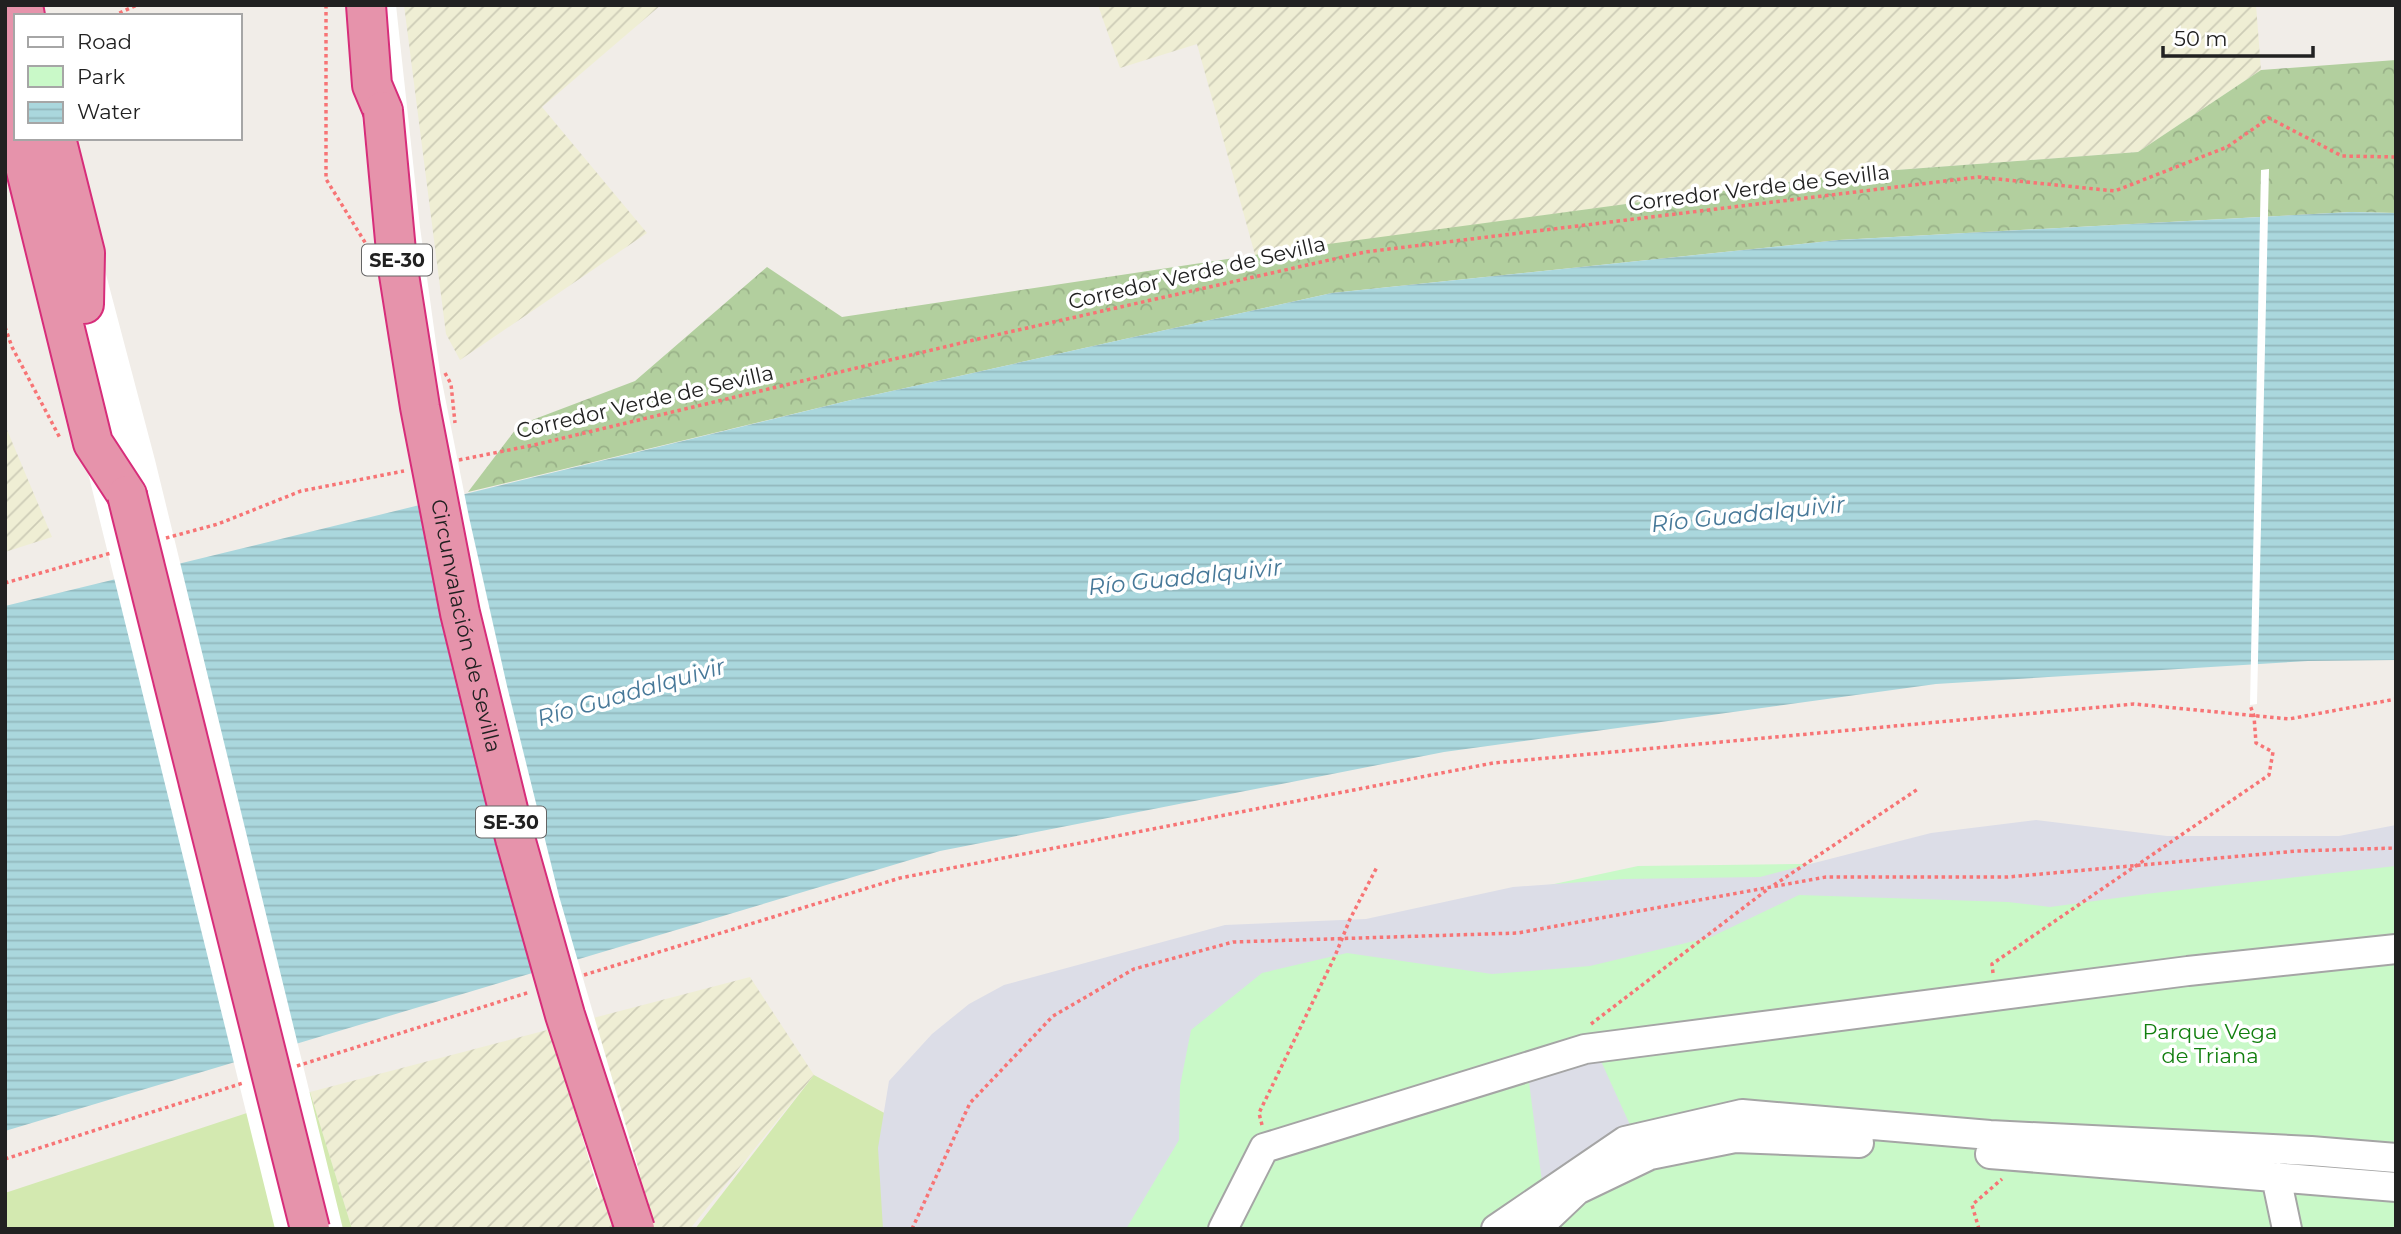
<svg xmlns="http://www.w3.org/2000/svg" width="2401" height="1234" font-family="Montserrat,sans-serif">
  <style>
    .farmland { fill: url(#farmland-furrows) }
    .grass { fill: #d3e9b0 }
    .forest { fill: url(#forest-crowns) }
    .park { fill: #c9f9c8 }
    .plaza { fill: #dcdde7 }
    .water { fill: url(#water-rules) }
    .pier { fill: #fff }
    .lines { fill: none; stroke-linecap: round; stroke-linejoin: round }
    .minor-casing { stroke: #a5a5a5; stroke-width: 32 }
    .highway-casing { stroke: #d72d7a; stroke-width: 42 }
    .path { stroke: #f77475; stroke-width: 3.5; stroke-dasharray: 3.5 3.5; stroke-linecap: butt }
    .minor { stroke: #fff; stroke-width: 28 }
    .highway { stroke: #e693ab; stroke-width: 38 }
    .highway-bridge-casing { stroke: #d72d7a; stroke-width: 42; stroke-linecap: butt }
    .highway-bridge { stroke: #e693ab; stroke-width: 38 }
    .labels { text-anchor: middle; stroke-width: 7; stroke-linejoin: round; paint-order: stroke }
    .shield { fill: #fff; stroke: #646464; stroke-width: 2 }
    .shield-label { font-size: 19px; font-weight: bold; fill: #212121 }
    .street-label { font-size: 21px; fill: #212121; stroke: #fff }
    .park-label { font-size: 21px; fill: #127f0f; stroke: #fff }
    .water-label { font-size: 23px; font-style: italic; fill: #467898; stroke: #fff }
  </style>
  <defs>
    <pattern id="farmland-furrows" width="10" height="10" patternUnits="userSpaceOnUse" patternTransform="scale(1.75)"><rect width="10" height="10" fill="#efeed4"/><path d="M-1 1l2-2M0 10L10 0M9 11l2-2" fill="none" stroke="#cdccb6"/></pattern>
    <pattern id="forest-crowns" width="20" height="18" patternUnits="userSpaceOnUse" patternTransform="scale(1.75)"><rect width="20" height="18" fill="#b2cf9e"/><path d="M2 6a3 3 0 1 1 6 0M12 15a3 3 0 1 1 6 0" fill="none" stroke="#99b188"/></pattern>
    <pattern id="water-rules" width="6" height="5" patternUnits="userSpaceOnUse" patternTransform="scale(1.75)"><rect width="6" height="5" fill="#aad7dd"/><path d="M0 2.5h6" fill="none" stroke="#92b8bd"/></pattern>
  </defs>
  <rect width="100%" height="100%" fill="#f1ede8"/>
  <!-- farmland -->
  <path class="farmland" d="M404 5H661L542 107 647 233 460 360 446 334Z
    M1098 5H2256L2261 70 2138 152 1856 173 1255 255 1197 44 1120 68Z
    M5 425 52 537 5 552Z
    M750 977 814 1075 690 1229H352L310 1092Z"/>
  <!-- grass -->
  <path class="grass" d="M814 1075 901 1122 908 1229H695Z
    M310 1092 352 1229H5V1193Z"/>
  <!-- forest -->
  <path class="forest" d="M2396 60V213L2351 212 1839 240 1332 293 847 401 468 492 519 425 635 381 767 267 842 317 1321 245 1856 173 2138 152 2261 70Z"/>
  <!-- park -->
  <path class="park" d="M2396 856V1229H908L1037 995 1638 866Z"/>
  <!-- plaza -->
  <path class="plaza" d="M2036 820 2167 836H2339L2396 825V866L2154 893 2050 907 2008 902 1799 895 1711 937 1590 966 1492 974 1347 953 1262 973 1191 1030 1180 1086 1179 1140 1126 1229H883L878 1148 889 1081 932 1034 969 1004 1004 985 1225 925 1366 919 1513 887 1624 879 1760 877 1931 833Z
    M1595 1048 1636 1138 1544 1197 1527 1067Z"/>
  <!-- water -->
  <path class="water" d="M2351 212 2396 213V660L2308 661 1936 684 1444 752 940 851 5 1131V606L847 401 1332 293 1839 240Z"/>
  <!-- pier -->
  <path class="pier" d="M5 5 16 16V138H70L155 460 343 1229H275L5 137Z
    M353 5H396L420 227 440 372 469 517 507 686 559 896 640 1174 598 1189 514 909 460 698 375 234 362 117Z
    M2269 169 2257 704 2250 705 2261 170Z"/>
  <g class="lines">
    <defs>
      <path id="minor" d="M1990 1154 2396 1187
        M2276 1177 2287 1229
        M1223 1229 1264 1148 1585 1049 2188 971 2396 949
        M1496 1229 1625 1141 1742 1114 1990 1135 2311 1151 2396 1158
        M1536 1229 1577 1190 1650 1155 1735 1138 1859 1143"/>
      <path id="highway" d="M23 5 25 16
        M366 5 372 85 383 111
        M5 87 16 130
        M18 138 93 443 127 495
        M56 138 85 253 84 304"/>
    </defs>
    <!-- minor casing -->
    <use href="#minor" class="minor-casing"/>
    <!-- highway casing -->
    <use href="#highway" class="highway-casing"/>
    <!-- path -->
    <path class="path" d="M326 5V179L366 244
      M113 16 137 5
      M5 327 12 347 60 438
      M445 373 451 384 455 423
      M459 460 534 445 978 339 1365 252 1978 177 2115 191 2227 147 2269 118 2342 156 2396 157
      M166 538 218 524 301 491 404 471
      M5 583 111 553
      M1774 885 1918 789
      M1993 973 1992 964 2269 775 2273 752 2256 743 2254 716 2250 705
      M584 975 900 878 1493 763 2134 704 2289 719 2396 699
      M1591 1024 1768 889
      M297 1066 530 992
      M1262 1125 1259 1113 1335 956 1350 919 1377 867
      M5 1159 243 1083
      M912 1229 970 1103 1053 1016 1134 969 1233 942 1518 933 1826 877H2008L2297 851 2396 848
      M1979 1229 1972 1205 2002 1179"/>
    <!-- minor -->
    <use href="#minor" class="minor"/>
    <!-- highway -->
    <use href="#highway" class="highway"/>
    <defs>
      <g id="highway-bridge">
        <path d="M7 32 16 64"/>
        <path id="s1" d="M383 111 397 262 420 407 460 613 515 838 565 1015 635 1229"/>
        <path d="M127 495 310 1229"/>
      </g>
    </defs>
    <!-- highway-bridge casing -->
    <use href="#highway-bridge" class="highway-bridge-casing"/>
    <!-- highway-bridge -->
    <use href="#highway-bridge" class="highway-bridge"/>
  </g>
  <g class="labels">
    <!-- shield labels -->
    <g class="shield">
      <rect x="362" y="244.5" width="70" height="31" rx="5"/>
      <rect x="476" y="806.5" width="70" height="31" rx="5"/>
    </g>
    <g class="shield-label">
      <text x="397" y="267">SE-30</text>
      <text x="511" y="829">SE-30</text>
    </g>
    <!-- street labels -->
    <g class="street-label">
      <text transform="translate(1759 188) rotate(-7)" y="7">Corredor Verde de Sevilla</text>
      <text transform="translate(1197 273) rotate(-13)" y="7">Corredor Verde de Sevilla</text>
      <text transform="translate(645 402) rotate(-13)" y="7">Corredor Verde de Sevilla</text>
      <text dy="7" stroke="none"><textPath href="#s1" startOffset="522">Circunvalación de Sevilla</textPath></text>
    </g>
    <!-- park labels -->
    <g class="park-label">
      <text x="2210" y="1039">Parque Vega<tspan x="2210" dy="24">de Triana</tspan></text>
    </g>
    <!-- water labels -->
    <g class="water-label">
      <text transform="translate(1748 514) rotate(-6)" y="8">Río Guadalquivir</text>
      <text transform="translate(1185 577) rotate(-6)" y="8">Río Guadalquivir</text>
      <text transform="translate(631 692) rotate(-16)" y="8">Río Guadalquivir</text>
    </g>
  </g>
  <!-- border -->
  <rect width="2401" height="1234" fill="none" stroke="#212121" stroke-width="14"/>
  <!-- legend -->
  <rect x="14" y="14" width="228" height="126" fill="#ffffff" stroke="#a6a6a6" stroke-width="2"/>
  <rect x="28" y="37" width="35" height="10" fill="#ffffff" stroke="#a6a6a6" stroke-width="2"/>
  <text x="77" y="49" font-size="21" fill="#212121">Road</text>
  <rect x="28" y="66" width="35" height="21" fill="#c9f9c8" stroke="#a6a6a6" stroke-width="2"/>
  <text x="77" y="84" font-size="21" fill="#212121">Park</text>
  <rect x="28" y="102" width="35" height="21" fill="url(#water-rules)" stroke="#a6a6a6" stroke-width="2"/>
  <text x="77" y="119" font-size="21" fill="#212121">Water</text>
  <!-- scale -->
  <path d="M2163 46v10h150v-10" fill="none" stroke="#212121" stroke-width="3.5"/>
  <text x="2174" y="46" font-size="21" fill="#212121" stroke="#ffffff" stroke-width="5" paint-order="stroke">50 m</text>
</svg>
